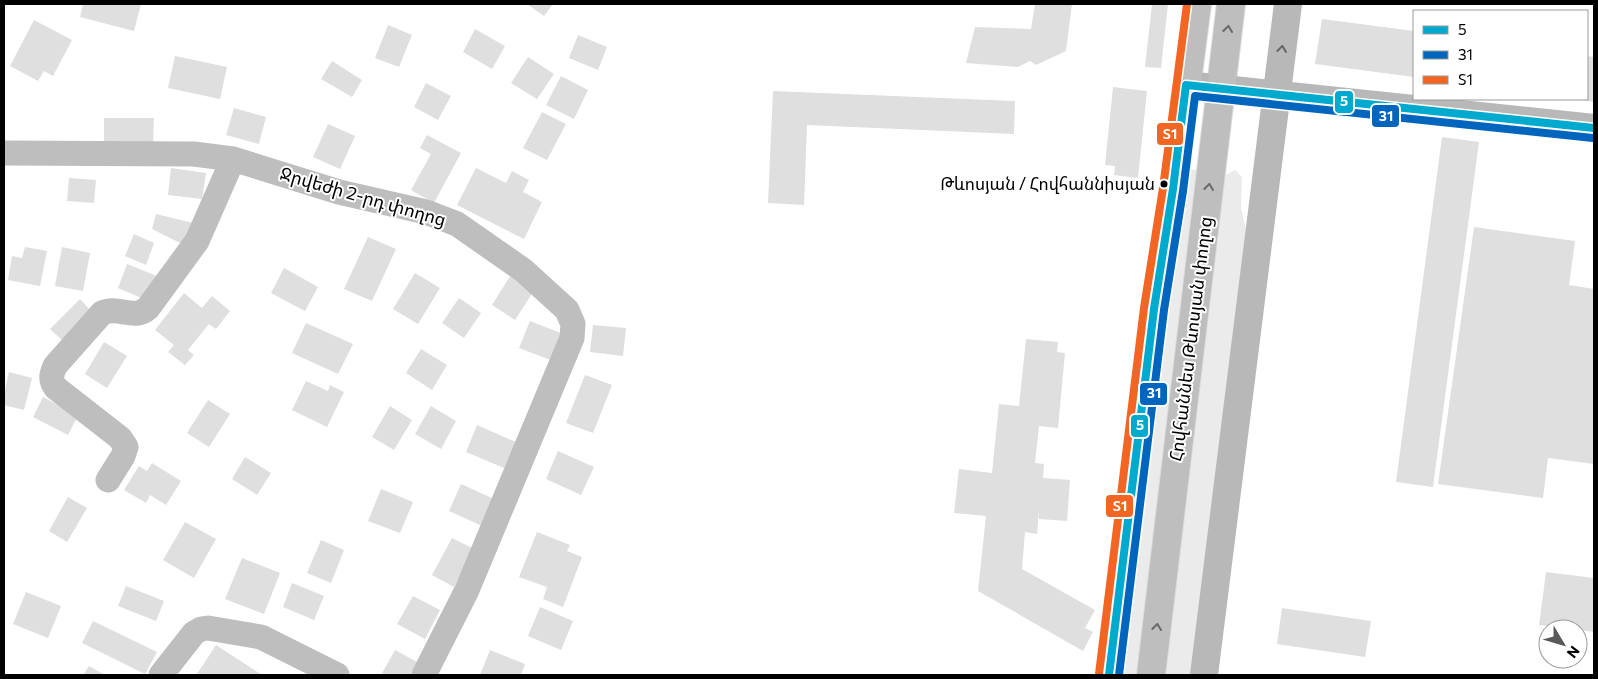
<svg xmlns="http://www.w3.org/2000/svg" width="1598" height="679" font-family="Commissioner,'Noto Sans Armenian',sans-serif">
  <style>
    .green { fill: #ebebeb }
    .building { fill: #dfdfdf }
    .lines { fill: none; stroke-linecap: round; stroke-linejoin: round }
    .primary-casing { stroke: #dbdbdb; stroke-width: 30 }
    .street { stroke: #bebebe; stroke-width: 25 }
    .secondary { stroke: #b8b8b8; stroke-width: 28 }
    .primary { stroke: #bebebe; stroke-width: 28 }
    .bus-1-casing { stroke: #fff; stroke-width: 11 }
    .bus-2-casing { stroke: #fff; stroke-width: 11 }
    .bus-3-casing { stroke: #fff; stroke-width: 11 }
    .bus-1 { stroke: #00a9ce; stroke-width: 8 }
    .bus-2 { stroke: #0065bd; stroke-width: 8 }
    .bus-3 { stroke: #f26522; stroke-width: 8 }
    .oneway { stroke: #686868 }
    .oneway2 { stroke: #656565 }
    .bus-dot { fill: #000; stroke: #fff; stroke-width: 2 }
    .labels { text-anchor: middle; stroke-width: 4; stroke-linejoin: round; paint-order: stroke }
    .bus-label { font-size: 17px; fill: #000; stroke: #fff; text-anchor: end }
    .street-label { font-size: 18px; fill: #000; stroke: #fff }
    .line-badge { stroke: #fff; stroke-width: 2 }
    .badge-label { font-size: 14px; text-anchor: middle; font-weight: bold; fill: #fff }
  </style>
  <rect width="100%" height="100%" fill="#fff"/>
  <!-- green -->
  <path class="green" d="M1187 169 1199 170 1138 675H1124Z
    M1235 170 1242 177 1241 208 1249 242 1192 675H1165L1224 176Z"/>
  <!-- building -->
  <path class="building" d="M83 4H141L134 31 80 17Z
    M527 4H553L544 16Z
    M1035 4H1072L1066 51 1036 65 1030 61 1018 67 966 63 975 27 1031 29Z
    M1152 4H1168L1161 68 1145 67Z
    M1322 19 1414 31V77L1315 64Z
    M34 20 72 40 53 76 44 71 38 81 10 66Z
    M388 25 412 35 399 67 375 58Z
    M475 29 505 46 492 69 463 52Z
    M578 35 607 47 598 70 569 58Z
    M175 56 227 67 220 99 168 88Z
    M1587 56 1594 57V102L1582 100 1587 99Z
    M528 57 554 74 537 99 511 83Z
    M332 61 362 80 352 97 321 79Z
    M561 76 588 90 574 119 546 105Z
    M426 83 451 96 438 120 414 107Z
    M1113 87 1147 91 1138 178 1114 175 1115 166 1105 165Z
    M773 91 1015 101 1014 134 807 125 804 205 768 203Z
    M234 108 266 117 259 144 226 135Z
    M542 112 566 124 547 160 523 148Z
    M104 118H154L153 144H104Z
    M328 124 355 136 340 169 313 157Z
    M427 135 461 153 434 203 411 190 431 154 420 148Z
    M1442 137 1479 142 1433 487 1396 482Z
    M171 168 206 173 202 199 168 195Z
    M476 168 506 183 512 171 529 180 523 192 542 202 524 239 457 205Z
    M69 178 96 180 94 203 67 201Z
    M156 214 193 223 184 245 152 229Z
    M1474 227 1575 241 1569 285 1594 289V464L1548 458 1543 498 1438 484Z
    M134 234 154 243 146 265 125 256Z
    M368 237 396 249 372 301 344 289Z
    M25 247 47 251 40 286 8 280 12 256 22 258Z
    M62 247 90 253 83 291 55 286Z
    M127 264 162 278 146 300 118 288Z
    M284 268 318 287 305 311 271 293Z
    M415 273 440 288 418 324 393 309Z
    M512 273 535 289 515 320 492 305Z
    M184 293 202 308 212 296 230 311 216 329 209 324 188 350 194 355 185 365 168 352 174 345 155 330Z
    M459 298 481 313 464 338 442 323Z
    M80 299 92 312 63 341 50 329Z
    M530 321 566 335 556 362 519 348Z
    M306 323 353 344 338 374 292 353Z
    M593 325 626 328 623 356 590 352Z
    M1026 339 1058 342 1057 352 1065 353 1058 428 1039 426 1035 463 1044 464 1043 478 1070 480 1067 521 1039 519V511L1037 534 1025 532 1022 569 1095 610 1085 628 1093 632 1083 651 978 591 986 516 954 513 959 469 992 473 999 404 1019 406Z
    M104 342 127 356 107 388 85 374Z
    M421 349 447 365 432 390 406 373Z
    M9 372 32 378 24 410 4 405V394Z
    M585 375 612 385 593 433 566 423Z
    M306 381 328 391 330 385 344 392 327 427 292 410Z
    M43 397 78 415 68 435 33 417Z
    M208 400 230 414 209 447 187 433Z
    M390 406 412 420 394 450 372 437Z
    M431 406 456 421 441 449 415 434Z
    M477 425 516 442 504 468 466 452Z
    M558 451 594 467 581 495 546 479Z
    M245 457 271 473 257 495 232 479Z
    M152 463 181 481 166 505 150 495 146 503 124 490 139 466 147 471Z
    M461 484 494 499 482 526 449 511Z
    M381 489 413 502 400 533 368 521Z
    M68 497 87 508 67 542 49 531Z
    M185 522 216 539 194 578 163 560Z
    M537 532 570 545 567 551 582 557 563 607 543 599 547 587 519 577Z
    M452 538 474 549 454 587 432 575Z
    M321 540 344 550 331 583 307 573Z
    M242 558 280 573 264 614 225 599Z
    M1546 572 1594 578V632L1539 625Z
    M292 583 324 596 314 620 283 607Z
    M126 586 164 601 156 621 118 606Z
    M26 592 61 606 48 638 13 624Z
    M413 596 440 610 425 639 397 624Z
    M540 607 573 621 561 650 528 636Z
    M1282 608 1371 621 1365 657 1277 644Z
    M93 621 157 652 145 674 82 643Z
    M216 645 262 675H200L197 674Z
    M395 650 417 662 410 675H381Z
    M490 650 525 664 521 675H480Z
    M89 666 105 675H83Z"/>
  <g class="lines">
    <defs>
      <path id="primary" d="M1109 675 1154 309 1173 189 1197 4
        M1151 675 1231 4"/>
    </defs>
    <!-- primary casing -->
    <use href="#primary" class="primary-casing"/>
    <!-- street -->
    <path class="street" d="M4 153 194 154 233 159 339 192 426 212 457 224 523 270 567 310 573 324 572 338 467 590 424 675
      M108 480 123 456 126 447 120 438 56 388C50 380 51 375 55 366L102 313C118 305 134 321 148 308L197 241 233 159
      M161 675 194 633 201 629 208 628 261 637 337 675"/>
    <!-- secondary -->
    <path class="secondary" d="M1186 85 1594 128
      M1204 675 1288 4"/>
    <!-- primary -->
    <use href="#primary" class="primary"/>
    <defs>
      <path id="bus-1" d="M1109 675 1154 309 1173 189 1186 85 1594 128"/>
      <path id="bus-2" d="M1119 675 1164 310 1183 191 1195 96 1593 138"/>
      <path id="bus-3" d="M1099 674 1144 308 1163 188 1187 4"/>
    </defs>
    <!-- bus-1 casing -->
    <use href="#bus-1" class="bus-1-casing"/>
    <!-- bus-2 casing -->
    <use href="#bus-2" class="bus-2-casing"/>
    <!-- bus-3 casing -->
    <use href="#bus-3" class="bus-3-casing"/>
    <!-- bus-1 -->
    <use href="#bus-1" class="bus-1"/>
    <!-- bus-2 -->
    <use href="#bus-2" class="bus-2"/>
    <!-- bus-3 -->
    <use href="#bus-3" class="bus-3"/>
  </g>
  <!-- one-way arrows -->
  <defs><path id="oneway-chevron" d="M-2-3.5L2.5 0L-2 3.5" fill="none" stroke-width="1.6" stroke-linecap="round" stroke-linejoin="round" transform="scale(1.25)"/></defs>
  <g class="oneway">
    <use href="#oneway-chevron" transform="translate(1228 29) rotate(-83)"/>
    <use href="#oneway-chevron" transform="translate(1209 187) rotate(-83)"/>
    <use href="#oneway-chevron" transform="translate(1157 627) rotate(-83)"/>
  </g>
  <use class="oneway2" href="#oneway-chevron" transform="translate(1282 49) rotate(-83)"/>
  <!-- markers -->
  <circle class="bus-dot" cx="1164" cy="184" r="4.5"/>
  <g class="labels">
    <!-- bus labels -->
    <g class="bus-label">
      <text x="1155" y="190">Թևոսյան / Հովհաննիսյան</text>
    </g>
    <!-- street labels -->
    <g class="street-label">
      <text transform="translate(363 197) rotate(16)" y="6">Ջրվեժի 2-րդ փողոց</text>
      <text transform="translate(1191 339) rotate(-83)" y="6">Հովհաննես Թևոսյան փողոց</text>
    </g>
  </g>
  <g class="line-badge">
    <rect x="1334" y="90" width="20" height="24" rx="5" fill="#00a9ce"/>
    <rect x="1371" y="104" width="29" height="24" rx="5" fill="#0065bd"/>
    <rect x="1156" y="122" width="28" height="24" rx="5" fill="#f26522"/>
    <rect x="1139" y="382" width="29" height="24" rx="5" fill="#0065bd"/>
    <rect x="1130" y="414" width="19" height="24" rx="5" fill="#00a9ce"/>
    <rect x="1105" y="494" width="29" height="24" rx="5" fill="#f26522"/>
  </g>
  <g class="badge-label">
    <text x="1344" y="106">5</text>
    <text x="1386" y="121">31</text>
    <text x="1170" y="139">Տ1</text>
    <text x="1154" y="398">31</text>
    <text x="1140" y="430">5</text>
    <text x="1120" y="511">Տ1</text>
  </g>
  <!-- border -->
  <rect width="1598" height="679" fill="none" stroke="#000000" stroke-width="10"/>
  <!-- legend -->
  <rect x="1413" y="10" width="175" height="90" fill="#ffffff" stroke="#999999"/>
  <rect x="1423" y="26" width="25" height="8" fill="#00a9ce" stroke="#999999"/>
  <text x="1458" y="35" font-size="15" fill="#000000">5</text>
  <rect x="1423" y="51" width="25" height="8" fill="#0065bd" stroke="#999999"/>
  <text x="1458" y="60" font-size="15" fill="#000000">31</text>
  <rect x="1423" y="76" width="25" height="8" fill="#f26522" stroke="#999999"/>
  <text x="1458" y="85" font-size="15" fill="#000000">Տ1</text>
  <!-- north arrow -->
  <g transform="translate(1563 644) rotate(128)"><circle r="24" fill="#ffffff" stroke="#999999"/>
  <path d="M0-4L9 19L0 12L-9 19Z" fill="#595959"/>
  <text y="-8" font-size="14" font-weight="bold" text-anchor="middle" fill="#000000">N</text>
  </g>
</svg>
